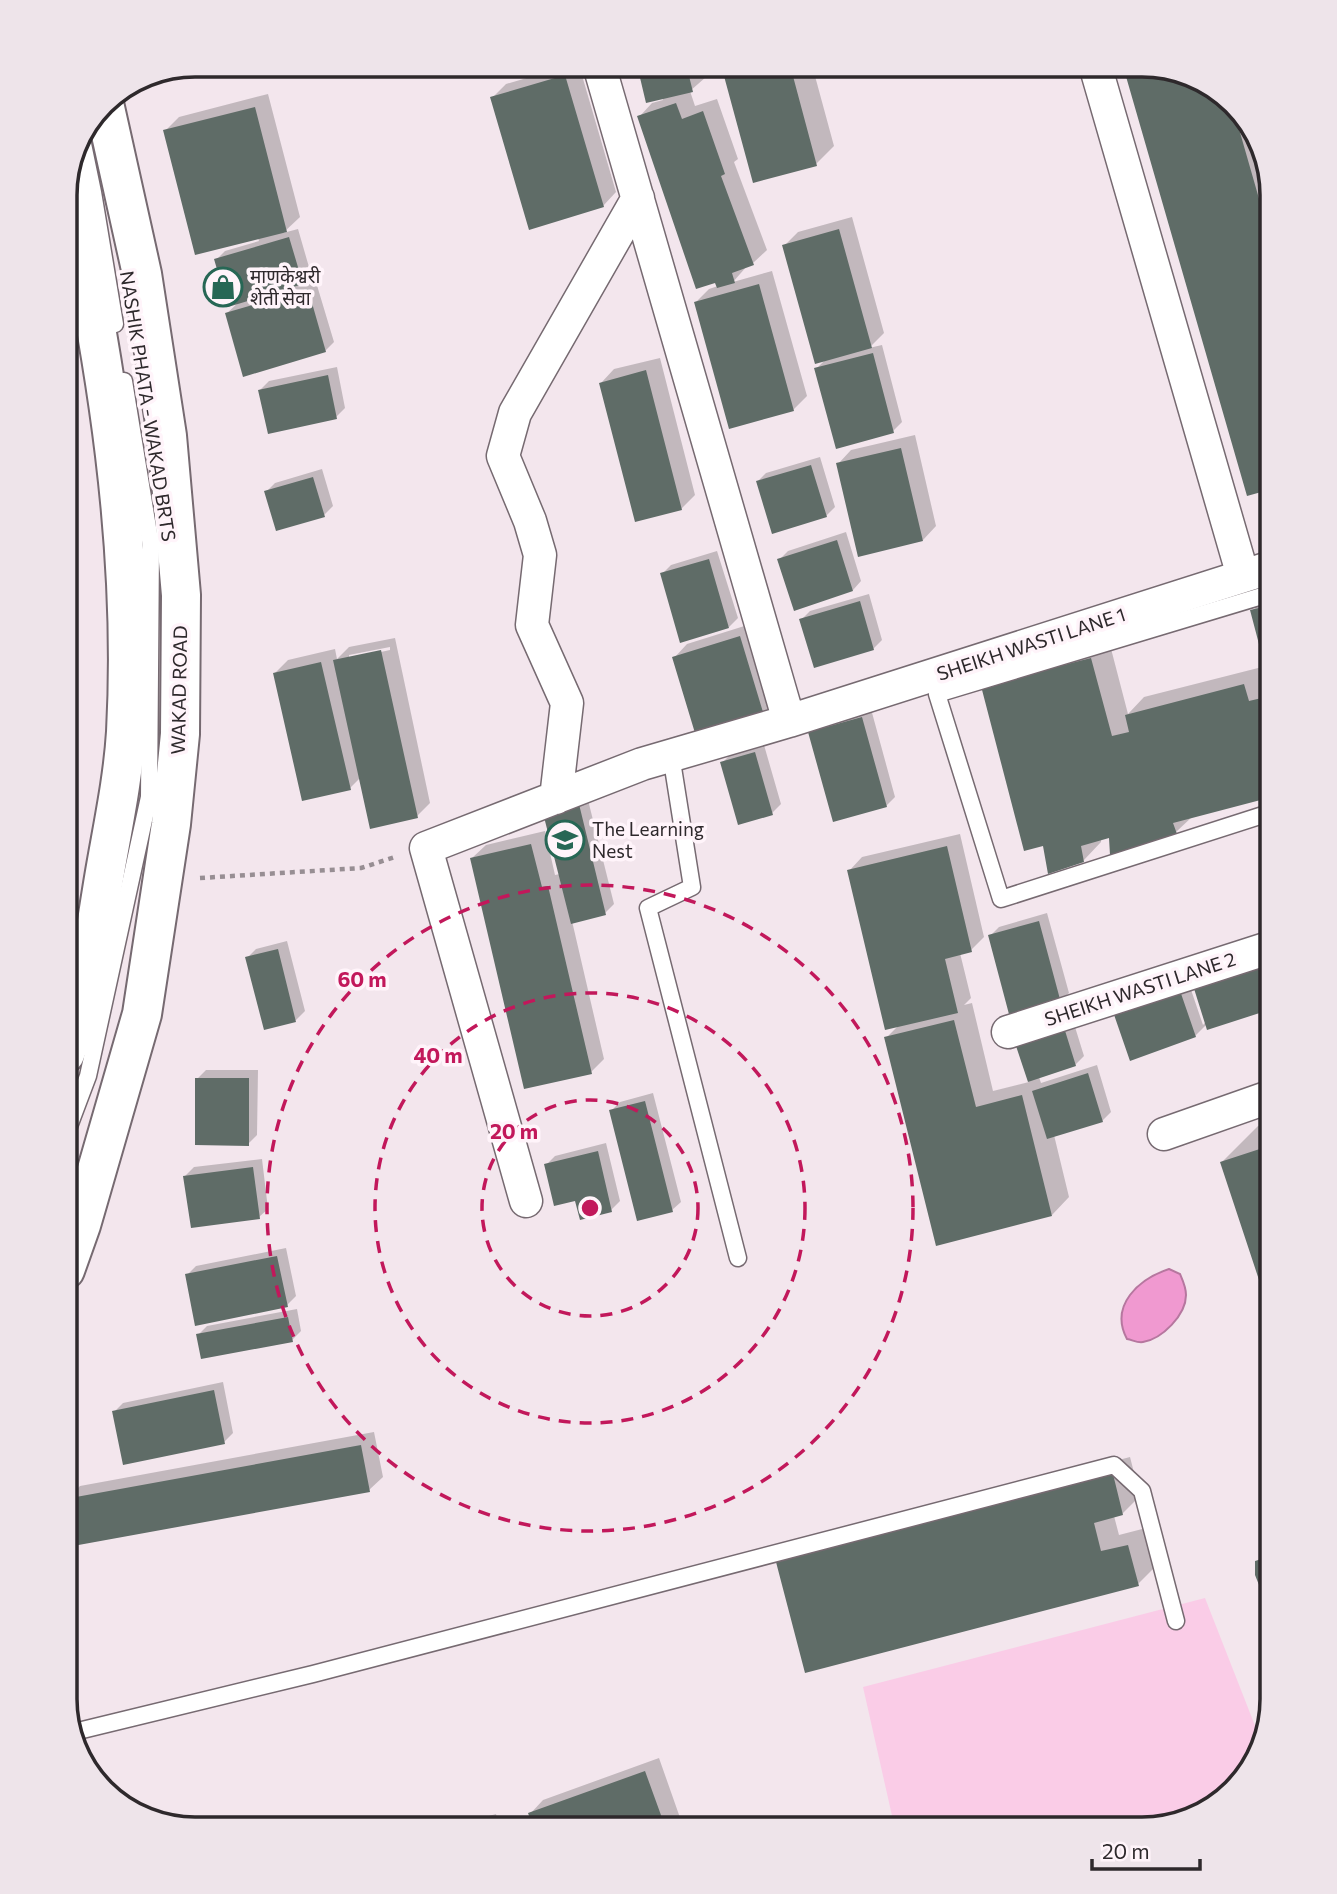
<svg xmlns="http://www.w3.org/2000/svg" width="1337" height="1894" font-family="Commissioner,'Noto Sans Devanagari',sans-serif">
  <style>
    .green { fill: #facce7 }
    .water { fill: #f099d0; stroke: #b6779f; stroke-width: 2 }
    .shadow { fill: #0003; fill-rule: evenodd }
    .building { fill: #5f6c67 }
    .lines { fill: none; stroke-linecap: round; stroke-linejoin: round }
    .service-casing { stroke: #766a71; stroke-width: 19 }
    .minor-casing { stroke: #766a71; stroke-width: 35 }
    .primary-casing { stroke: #766a71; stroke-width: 42 }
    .path { stroke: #978e93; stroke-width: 4.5; stroke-dasharray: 5 5; stroke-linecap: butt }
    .service { stroke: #fff; stroke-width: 16 }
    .minor { stroke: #fff; stroke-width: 32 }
    .primary { stroke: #fff; stroke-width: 38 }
    .ring { fill: none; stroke: #c2185b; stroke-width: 3.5; stroke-dasharray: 12 9 }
    .labels { text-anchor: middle; stroke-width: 7; stroke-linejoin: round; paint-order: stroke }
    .poi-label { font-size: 19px; fill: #2e292c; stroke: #fff4fa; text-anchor: start }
    .street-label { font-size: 19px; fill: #2e292c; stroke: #fff4fa }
    .rim { fill: none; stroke: #2e292c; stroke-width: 3.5 }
    .centre { fill: #c2185b; stroke: #fff4fa; stroke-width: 3.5 }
    .ring-label { font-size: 21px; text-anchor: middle; font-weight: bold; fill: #c2185b; stroke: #fff4fa; stroke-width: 7; stroke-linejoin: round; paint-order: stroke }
  </style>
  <rect width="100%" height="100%" fill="#f3e6ed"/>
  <!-- green -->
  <path class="green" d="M1205 1598 1261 1741 1255 1764 1207 1812 1142 1829H895L863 1687Z"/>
  <!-- water -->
  <path class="water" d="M1169 1269 1180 1274C1183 1281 1186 1287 1186 1295 1186 1315 1162 1339 1143 1342 1137 1343 1133 1340 1127 1339 1109 1305 1139 1279 1169 1269Z"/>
  <!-- shadow -->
  <path class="shadow" d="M571 65H579L616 192 603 206 492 98 506 84Z
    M639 65H703L706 77 690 91 695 106 717 99 738 159 734 162 767 250 753 263 747 266 733 282 772 271 807 396 793 410 696 302 709 289 718 286 639 117 652 103 663 100 662 97 647 101Z
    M723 65H812L834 146 816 164 755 181Z
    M1135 65H1150L1207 82 1255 130 1272 195V487L1249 494 1127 73Z
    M268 94 300 217 283 233 298 229 311 274 298 287 316 282 334 342 325 351 226 314 239 302 216 260 225 251 259 241 258 238 165 131 179 117Z
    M852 217 884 333 869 348 882 345 902 422 893 431 816 369 826 359 784 246 798 232Z
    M660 358 695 495 681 509 601 383 614 369Z
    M337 367 345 408 336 417 260 390 269 381Z
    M915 435 936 526 923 540 838 464 851 450Z
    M820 457 835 507 826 516 757 482 766 473Z
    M322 469 333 506 324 515 266 492 275 483Z
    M846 532 861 581 853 590 779 560 788 551Z
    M717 551 738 618 729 627 662 574 671 565Z
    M1272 592V661L1268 644 1252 611Z
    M869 594 882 640 873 649 801 620 810 611Z
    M754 623 779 707 765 720 674 658 687 644Z
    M395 638 430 803 417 816 361 777 350 788 275 673 288 660 335 649 337 659 349 647ZM390 647V650L349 659V655Z
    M1109 641 1128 714 1144 697 1262 667 1266 685 1272 683V795L1193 816 1176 832 1111 836 1101 839V842L1084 860 1045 844 983 687Z
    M871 709 895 797 886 806 810 732 819 723Z
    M764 745 781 804 772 813 722 763 731 754Z
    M587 796 614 904 605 913 572 921 604 1059 591 1072 472 858 486 845 545 831 555 875 560 874 545 813Z
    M960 834 984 937 971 950 960 953 971 998 964 1005 972 1003 993 1091 1029 1082 1071 1014 1084 1056 1075 1065 1039 1077 1041 1083 1097 1065 1111 1112 1102 1121 1054 1135 1069 1197 1052 1215 886 1038 898 1026 849 871 862 857Z
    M1047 913 1069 993 1060 1002 990 936 999 927Z
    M287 941 305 1011 296 1020 265 1028 247 958 256 949Z
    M1272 948V1008L1208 1028 1207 1024 1195 1036 1131 1058 1186 975 1203 1025Z
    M206 1070H258L257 1135 248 1144 197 1079Z
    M653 1093 681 1202 672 1210 611 1111 620 1102Z
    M1272 1122V1284L1263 1287 1222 1162 1258 1126Z
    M606 1143 620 1201 611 1210 576 1199 546 1165 555 1156Z
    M262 1159 268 1209 259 1217 185 1176 194 1167Z
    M286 1248 296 1296 287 1305 187 1275 196 1266Z
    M297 1309 301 1331 292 1340 198 1335 207 1326Z
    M223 1382 233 1433 224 1442 114 1412 123 1403Z
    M374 1432 383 1477 369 1490 66 1500 80 1486Z
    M1130 1457 1140 1496 1122 1514 1114 1516 1119 1535 1146 1528 1155 1567 1138 1584 778 1563 795 1545Z
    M1272 1546V1612L1256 1575V1562Z
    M659 1758 684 1829H535L530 1814 543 1800Z
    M496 1814 500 1829H443Z"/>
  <!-- building -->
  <path class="building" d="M637 65H695L697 70 688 72 693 92 646 103Z
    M721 65H790L817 166 753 183Z
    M1151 65 1207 82 1233 108 1272 244V489L1247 496 1125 73Z
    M565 75 604 207 529 230 490 97Z
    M676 103 682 119 703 111 725 174 721 176 754 265 732 273 735 283 717 288 715 283 696 289 637 116Z
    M255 107 287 232 195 255 163 130Z
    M839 229 872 348 815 364 782 245Z
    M289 237 303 284 228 307 214 259Z
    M759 284 794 411 729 429 694 302Z
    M308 289 326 352 243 377 225 313Z
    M873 353 894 433 836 449 814 368Z
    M646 370 682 510 635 522 599 383Z
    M328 375 337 419 268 434 258 390Z
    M901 448 923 541 858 557 836 463Z
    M811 465 827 517 772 534 756 481Z
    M313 477 325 517 276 531 264 491Z
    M837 540 853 591 794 611 777 559Z
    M709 559 729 628 680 643 660 573Z
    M860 601 874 650 814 668 799 619Z
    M1272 605V665H1271L1267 646 1260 648 1250 610Z
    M740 636 766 722 698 743 672 657Z
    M381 650 418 818 370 829 333 660Z
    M1091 658 1112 736 1129 732 1125 715 1244 684 1249 701 1270 696 1272 704V797L1173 823 1177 834 1110 855 1109 838 1081 846 1084 862 1048 874 1043 846 1024 851 981 686Z
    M321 662 351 790 302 801 273 673Z
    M862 717 887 807 833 822 808 732Z
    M755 752 773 815 738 825 720 762Z
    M579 804 606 915 571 924 543 813Z
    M531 844 542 887 548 886 592 1074 524 1089 470 858Z
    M947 846 972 952 945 959 958 1013 885 1030 847 870Z
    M1039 921 1061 1003 1010 1018 988 935Z
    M278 949 296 1022 264 1030 245 957Z
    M1272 953V1009L1207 1030 1191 979Z
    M1177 982 1196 1037 1130 1061 1111 1006Z
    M954 1020 976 1107 1022 1095 1052 1216 936 1246 884 1037Z
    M1062 1021 1076 1066 1028 1082 1013 1037Z
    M1088 1073 1103 1122 1047 1139 1032 1091Z
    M195 1078H249V1146L195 1145Z
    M645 1101 673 1212 637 1221 609 1110Z
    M1272 1145V1286L1262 1289 1220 1162Z
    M598 1151 612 1212 580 1220 575 1201 554 1206 544 1164Z
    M253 1167 260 1219 191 1228 183 1176Z
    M277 1256 288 1307 195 1326 185 1274Z
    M288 1317 293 1342 201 1359 196 1334Z
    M214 1390 225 1444 123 1465 112 1411Z
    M361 1445 370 1492 73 1546 65 1499Z
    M1113 1474 1123 1515 1094 1523 1101 1551 1128 1545 1139 1586 805 1673 776 1562Z
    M1272 1556V1617L1255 1575V1561Z
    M645 1771 666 1829H534L528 1813Z"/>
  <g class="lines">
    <defs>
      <path id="service" d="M81 134 93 192 115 324
        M671 755 692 887 648 908 738 1258
        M1272 812 1001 899 937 694 1272 593
        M65 1137 88 1076 149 797 151 546 124 381
        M74 1732 313 1674 1114 1465 1142 1491 1176 1621"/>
      <path id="minor" d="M599 65 789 721
        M1095 65 1243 576
        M556 798 567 703 532 625 540 555 530 521 503 456 515 413 638 198
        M1008 1032 1272 947
        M1164 1134 1272 1096
        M526 1201 426 848 642 764 789 721 1272 567"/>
      <path id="primary" d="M65 1054C87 997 94 938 104 878 112 830 123 781 126 732 136 546 106 361 67 180
        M65 1270 81 1225 142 1014 171 824 180 734 181 595 167 436 142 274 104 103"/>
    </defs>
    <!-- service casing -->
    <use href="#service" class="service-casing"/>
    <!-- minor casing -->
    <use href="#minor" class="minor-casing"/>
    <!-- primary casing -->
    <use href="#primary" class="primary-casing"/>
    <!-- path -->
    <path class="path" d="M200 878 361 868 395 857"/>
    <!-- service -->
    <use href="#service" class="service"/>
    <!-- minor -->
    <use href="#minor" class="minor"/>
    <!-- primary -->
    <use href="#primary" class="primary"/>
  </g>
  <!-- distance rings -->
  <g class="ring">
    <circle cx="590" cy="1208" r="108"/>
    <circle cx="590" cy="1208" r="215"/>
    <circle cx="590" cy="1208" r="323"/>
  </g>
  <!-- icons -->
  <defs>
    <symbol id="shop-ring" viewBox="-11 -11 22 22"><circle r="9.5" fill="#fff4fa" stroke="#276755" stroke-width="1.5"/><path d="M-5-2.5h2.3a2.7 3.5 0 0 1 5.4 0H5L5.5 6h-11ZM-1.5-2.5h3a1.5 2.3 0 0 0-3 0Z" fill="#276755"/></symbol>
    <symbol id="school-ring" viewBox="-11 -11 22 22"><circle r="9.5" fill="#fff4fa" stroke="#276755" stroke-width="1.5"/><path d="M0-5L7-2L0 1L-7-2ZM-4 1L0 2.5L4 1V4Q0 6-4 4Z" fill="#276755"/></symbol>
  </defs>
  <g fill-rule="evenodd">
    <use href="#shop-ring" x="201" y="265" width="44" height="44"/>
    <use href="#school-ring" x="543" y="818" width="44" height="44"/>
  </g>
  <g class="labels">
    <!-- poi labels -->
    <g class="poi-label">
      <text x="250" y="283">माणकेश्वरी<tspan x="250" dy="22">शेती सेवा</tspan></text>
      <text x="592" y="836">The Learning<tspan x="592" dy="22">Nest</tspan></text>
    </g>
    <!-- street labels -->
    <g class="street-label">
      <text transform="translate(148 406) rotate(81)" y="7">NASHIK PHATA - WAKAD BRTS</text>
      <text transform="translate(1031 644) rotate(-18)" y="7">SHEIKH WASTI LANE 1</text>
      <text transform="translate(179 690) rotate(-89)" y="7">WAKAD ROAD</text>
      <text transform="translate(1140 989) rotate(-18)" y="7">SHEIKH WASTI LANE 2</text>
    </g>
  </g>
  <!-- crop -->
  <path d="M0 0H1337V1894H0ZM195 77H1142A118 118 0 0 1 1260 195V1699A118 118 0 0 1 1142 1817H195A118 118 0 0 1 77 1699V195A118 118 0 0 1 195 77Z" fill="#eee4ea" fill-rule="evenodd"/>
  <path class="rim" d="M195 77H1142A118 118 0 0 1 1260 195V1699A118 118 0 0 1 1142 1817H195A118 118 0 0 1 77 1699V195A118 118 0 0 1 195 77Z"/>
  <circle cx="590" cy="1208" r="10" class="centre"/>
  <g class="ring-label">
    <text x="362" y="987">60 m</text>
    <text x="438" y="1063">40 m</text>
    <text x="514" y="1139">20 m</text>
  </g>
  <!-- scale -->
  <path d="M1092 1859v10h108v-10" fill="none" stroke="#2e292c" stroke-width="3.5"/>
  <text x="1102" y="1859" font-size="21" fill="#2e292c" stroke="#fff4fa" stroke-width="5" paint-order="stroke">20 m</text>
</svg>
